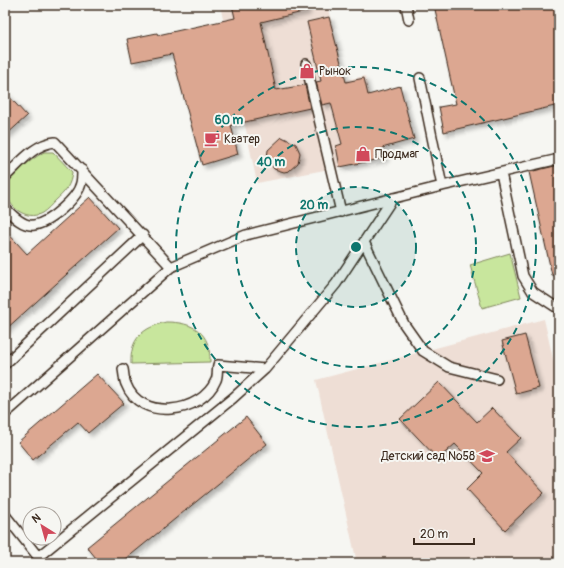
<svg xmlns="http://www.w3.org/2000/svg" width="564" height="568" font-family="Pangolin,sans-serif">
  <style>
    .built { fill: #eeded5 }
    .green { fill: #c8e69d; stroke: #82885e }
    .building { fill: #dca791; stroke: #3b2a1e; filter: url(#shadow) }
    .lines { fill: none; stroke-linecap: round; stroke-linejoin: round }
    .lane-casing { stroke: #3b2a1e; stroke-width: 12 }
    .lane { stroke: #f6f6f2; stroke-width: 9 }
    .ring { fill: none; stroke: #0f766e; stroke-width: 2; stroke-dasharray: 7 5 }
    .labels { text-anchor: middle; stroke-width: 4; stroke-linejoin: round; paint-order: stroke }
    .poi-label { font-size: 12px; fill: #3b2a1e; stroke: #f6f6f2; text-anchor: start }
    .centre { fill: #0f766e; stroke: #f6f6f2; stroke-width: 2 }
    .ring-label { font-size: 12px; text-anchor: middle; font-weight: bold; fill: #0f766e; stroke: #f6f6f2; stroke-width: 4; stroke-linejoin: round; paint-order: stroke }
  </style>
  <defs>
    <filter id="shadow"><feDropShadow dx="3.5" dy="3.5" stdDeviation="2" flood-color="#0004"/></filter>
  </defs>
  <rect width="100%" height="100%" fill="#f6f6f2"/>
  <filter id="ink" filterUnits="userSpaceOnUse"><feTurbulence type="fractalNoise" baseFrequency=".025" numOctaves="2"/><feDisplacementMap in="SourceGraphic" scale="8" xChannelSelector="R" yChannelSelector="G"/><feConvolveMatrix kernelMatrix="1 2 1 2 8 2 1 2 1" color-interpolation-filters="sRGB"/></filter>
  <g filter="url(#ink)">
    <!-- built -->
    <path class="built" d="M220 5H327L346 80 365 76 379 137 336 146 340 167 257 183Z
      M544 319 559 385V557L533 563H483L477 561 468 563H357L316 380Z"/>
    <!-- green -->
    <path class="green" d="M44 152H53L72 172C71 185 65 192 56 200 52 204 47 210 42 213 26 222 4 205 7 187 8 176 35 157 44 152Z
      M510 253 521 297 482 308 470 265Z
      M166 322C193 322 211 332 210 362L131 364C130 339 142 328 166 322Z"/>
    <!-- building -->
    <path class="building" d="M232 5H306L307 11 261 22 276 90 305 85 310 108 231 125 238 154 202 165 172 54 132 62 127 39 157 33 158 35 235 18Z
      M434 5H559V105L444 132 439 107 456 104Z
      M329 17 346 82 364 78 368 95 400 86 414 139 382 148 385 158 340 167 336 146 342 144 331 103 322 105 316 82 321 81 307 22Z
      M5 92 27 116 5 136Z
      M282 137 296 144 300 153 298 163 289 171 284 172 274 169 267 158 268 150Z
      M559 165V275H552L529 172Z
      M90 197 118 228 5 330V230L27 254Z
      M525 335 539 388 516 394 502 341Z
      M97 374 124 403 88 433 78 422 33 460 18 442Z
      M439 382 477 422 492 408 521 438 506 452 544 493 505 530 467 489 483 473 455 444 438 459 400 419Z
      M246 417 267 444 121 563H100L87 547Z"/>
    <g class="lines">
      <defs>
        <path id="lane" d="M406 5 409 20
          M306 64 341 212
          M420 78 442 186
          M501 173 523 276 533 292 559 309
          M5 177C20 163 34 144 55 142L171 267
          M5 208C12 215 23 227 34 225 49 223 78 198 81 183 82 179 82 174 82 170
          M364 242 404 324 423 351 449 367 497 379
          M5 364 143 235
          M123 369C124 374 124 380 126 384 140 422 202 414 216 380 218 376 217 369 218 365L265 369
          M5 414 171 267 246 235 442 186 559 159
          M5 515 43 563
          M38 557 233 398 265 369 336 284 393 198"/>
      </defs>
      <!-- lane casing -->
      <use href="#lane" class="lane-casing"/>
      <!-- lane -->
      <use href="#lane" class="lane"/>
    </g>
  </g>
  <!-- distance rings -->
  <circle cx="356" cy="247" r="60" fill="#0f766e" fill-opacity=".12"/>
  <g class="ring">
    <circle cx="356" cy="247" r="60"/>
    <circle cx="356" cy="247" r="120"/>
    <circle cx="356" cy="247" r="180"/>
  </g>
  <!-- icons -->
  <defs>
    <symbol id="shop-bare" viewBox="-9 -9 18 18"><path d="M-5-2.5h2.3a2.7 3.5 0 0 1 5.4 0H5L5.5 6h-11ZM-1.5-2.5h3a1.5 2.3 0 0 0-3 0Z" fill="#d1495b" stroke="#f6f6f2" stroke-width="2.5" paint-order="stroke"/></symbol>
    <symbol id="cafe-bare" viewBox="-9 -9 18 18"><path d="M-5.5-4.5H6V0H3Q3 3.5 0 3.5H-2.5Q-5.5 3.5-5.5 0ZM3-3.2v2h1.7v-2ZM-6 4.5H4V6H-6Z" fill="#d1495b" stroke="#f6f6f2" stroke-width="2.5" paint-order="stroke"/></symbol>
    <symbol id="school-bare" viewBox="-9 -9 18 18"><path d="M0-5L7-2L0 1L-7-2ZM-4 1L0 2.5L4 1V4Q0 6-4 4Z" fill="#d1495b" stroke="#f6f6f2" stroke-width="2.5" paint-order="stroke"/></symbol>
  </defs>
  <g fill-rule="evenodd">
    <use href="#shop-bare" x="296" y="60" width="22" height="22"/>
    <use href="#cafe-bare" x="201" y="128" width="22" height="22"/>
    <use href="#shop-bare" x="352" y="143" width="22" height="22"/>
    <use href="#school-bare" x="476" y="445" width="22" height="22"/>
  </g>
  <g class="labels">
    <!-- poi labels -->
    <g class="poi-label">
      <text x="319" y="75">Рынок</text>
      <text x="224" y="143">Кватер</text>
      <text x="375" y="158">Продмаг</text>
      <text x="475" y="460" text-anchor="end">Детский сад №58</text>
    </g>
  </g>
  <circle cx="356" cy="247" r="6" class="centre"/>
  <g class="ring-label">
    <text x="229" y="124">60 m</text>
    <text x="271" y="166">40 m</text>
    <text x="314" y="209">20 m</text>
  </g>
  <!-- margin -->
  <rect width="564" height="568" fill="none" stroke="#f6f6f2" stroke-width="20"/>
  <rect x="10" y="10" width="544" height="548" fill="none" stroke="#3b2a1e" stroke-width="1.5" filter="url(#ink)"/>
  <!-- north arrow -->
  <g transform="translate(42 526) rotate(323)"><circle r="19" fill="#f6f6f2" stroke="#aba49d"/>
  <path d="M0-3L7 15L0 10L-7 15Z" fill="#d1495b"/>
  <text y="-6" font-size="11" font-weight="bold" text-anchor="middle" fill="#3b2a1e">N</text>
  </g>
  <!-- scale -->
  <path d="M414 538v6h60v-6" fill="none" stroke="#3b2a1e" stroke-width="2"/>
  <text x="420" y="538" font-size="12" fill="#3b2a1e" stroke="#f6f6f2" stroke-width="3" paint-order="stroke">20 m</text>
</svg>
